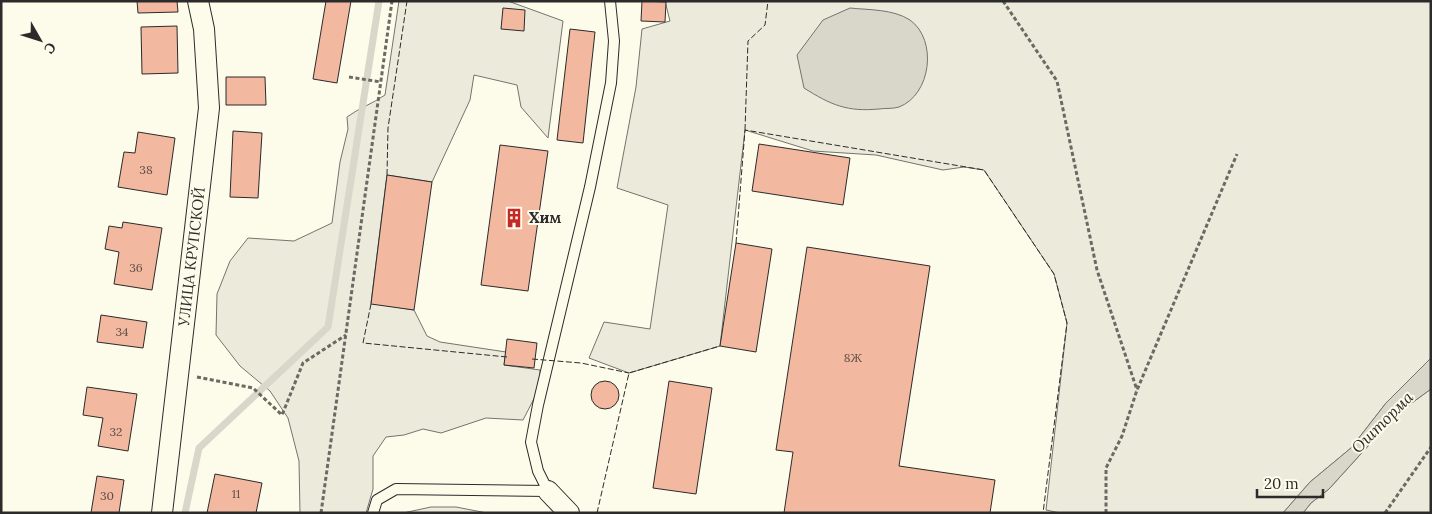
<svg xmlns="http://www.w3.org/2000/svg" width="1432" height="514" font-family="Lora,serif">
  <style>
    .green { fill: #ecebdb; stroke: #74746e }
    .water { fill: #d8d7c9; stroke: #74746e }
    .lines { fill: none; stroke-linecap: round; stroke-linejoin: round }
    .stream { stroke: #d8d7c9; stroke-width: 7 }
    .building { fill: #f2b8a0; stroke: #2b2b2b }
    .lane-casing { stroke: #2b2b2b; stroke-width: 12 }
    .street-casing { stroke: #2b2b2b; stroke-width: 22 }
    .path { stroke: #6a6964; stroke-width: 3; stroke-dasharray: 4 2.5; stroke-linecap: butt }
    .lane { stroke: #fdfbea; stroke-width: 10 }
    .street { stroke: #fdfbea; stroke-width: 20 }
    .fence { stroke: #2b2b2b; stroke-width: 1; stroke-dasharray: 6 2.5; stroke-linecap: butt }
    .labels { text-anchor: middle; stroke-width: 4; stroke-linejoin: round; paint-order: stroke }
    .number-label { font-size: 12px; fill: #5d4e48 }
    .poi-label { font-size: 15px; font-weight: bold; fill: #2b2b2b; stroke: #fdfbea; text-anchor: start }
    .street-label { font-size: 15px; fill: #2b2b2b; stroke: #fdfbea }
    .water-label { font-size: 16px; font-style: italic; fill: #2b2b2b; stroke: #fdfbea }
  </style>
  <rect width="100%" height="100%" fill="#fdfbea"/>
  <!-- green -->
  <path class="green" d="M399 1H508L563 21 548 138 521 107 517 85 474 75 470 100 432 182 387 175 371 303 414 310 427 336 440 342 506 352 504 365 540 370V387L523 420 486 418 441 433 423 429 404 435 386 437 373 456V489L366 513H300L299 461 288 418 270 391 240 366 216 335 217 294 230 261 248 238 294 241 332 223 340 162 348 129 347 117C359 108 372 104 385 95Z
    M665 1H1431V358L1386 403 1351 448 1310 482 1283 513H1060L1046 510 1067 323 1054 274 984 170 964 167 943 170 876 155 813 151 745 130 720 346 629 373 589 358 604 322 650 329 668 205 617 188 636 87 642 29 670 21Z
    M1431 389V513H1303L1311 503 1329 489 1398 413Z
    M431 507H456L487 513H403Z"/>
  <!-- water -->
  <path class="water" d="M850 8C869 10 893 9 910 20 938 40 931 95 899 107 893 109 885 108 879 109 847 112 831 105 804 88L797 55 823 20Z
    M1431 358V389L1398 413 1329 489 1311 503 1303 513H1283L1310 482 1351 448 1386 403Z"/>
  <g class="lines">
    <!-- stream -->
    <path class="stream" d="M185 513 199 448 328 327 379 1"/>
  </g>
  <!-- building -->
  <path class="building" d="M137 1H177L178 12 138 13Z
    M326 1H351L337 83 313 79Z
    M642 1 666 2 665 22 641 21Z
    M503 8 525 10 524 31 501 29Z
    M177 26 178 73 142 74 141 27Z
    M570 29 595 32 583 143 557 140Z
    M226 77H265L266 105H226Z
    M233 131 262 133 258 198 230 197Z
    M138 132 175 138 167 195 118 187 124 152 135 153Z
    M759 144 850 158 843 205 752 191Z
    M500 145 548 151 528 291 481 285Z
    M387 175 432 182 414 310 371 304Z
    M123 222 162 228 152 290 114 284 119 252 105 249 109 226 122 228Z
    M736 243 772 249 756 352 720 346Z
    M807 247 930 266 899 466 995 480 990 513H784L793 452 776 450Z
    M101 315 147 322 143 348 97 342Z
    M507 339 537 343 534 368 504 365Z
    M591 395a14 14 0 1 1 28 0a14 14 0 1 1-28 0Z
    M669 381 712 388 696 494 653 488Z
    M87 387 137 394 128 451 98 446 103 418 83 415Z
    M215 474 262 483 256 513H207Z
    M97 476 124 480 119 513H91Z"/>
  <g class="lines">
    <defs>
      <path id="lane" d="M373 513 377 500 396 489 548 491 538 471 531 442 538 405 590 187 611 83 614 41 610 1"/>
      <g id="street">
        <path d="M548 491 569 513"/>
        <path id="s1" d="M162 513 209 108 204 29 198 1"/>
      </g>
    </defs>
    <!-- lane casing -->
    <use href="#lane" class="lane-casing"/>
    <!-- street casing -->
    <use href="#street" class="street-casing"/>
    <!-- path -->
    <path class="path" d="M1003 1 1057 81 1097 270 1137 390
      M349 77 381 82
      M197 377 253 388 282 415 303 363 346 335
      M321 513 392 1
      M1106 513V468L1122 436 1137 390 1237 154
      M1385 513 1431 447"/>
    <!-- lane -->
    <use href="#lane" class="lane"/>
    <!-- street -->
    <use href="#street" class="street"/>
    <!-- fence -->
    <path class="fence" d="M745 130 748 41 765 25 768 1
      M387 175 388 128 407 1
      M736 243 745 130 984 170 1054 274 1067 323 1043 513
      M371 304 363 343 507 357
      M532 359 581 363 629 373
      M597 513 629 373 720 346"/>
  </g>
  <!-- icons -->
  <defs>
    <symbol id="building-bare" viewBox="-9 -9 18 18"><path d="M-4-6H4V6H1V3H-1V6H-4ZM-2.5-4.3h1.7v1.8h-1.7ZM.8-4.3h1.7v1.8H.8ZM-2.5-1h1.7V.8h-1.7ZM.8-1h1.7V.8H.8Z" fill="#c62828" stroke="#fdfbea" stroke-width="2.5" paint-order="stroke"/></symbol>
  </defs>
  <g fill-rule="evenodd">
    <use href="#building-bare" x="500" y="204" width="28" height="28"/>
  </g>
  <g class="labels">
    <!-- number labels -->
    <g class="number-label">
      <text x="146" y="174">38</text>
      <text x="136" y="272">36</text>
      <text x="122" y="336">34</text>
      <text x="853" y="362">8Ж</text>
      <text x="116" y="436">32</text>
      <text x="236" y="498">11</text>
      <text x="107" y="500">30</text>
    </g>
    <!-- poi labels -->
    <g class="poi-label">
      <text x="529" y="223">Хим</text>
    </g>
    <!-- street labels -->
    <g class="street-label">
      <text dy="5" stroke="none"><textPath href="#s1" startOffset="258">УЛИЦА КРУПСКОЙ</textPath></text>
    </g>
    <!-- water labels -->
    <g class="water-label">
      <text transform="translate(1382 422) rotate(-45)" y="6">Ошторма</text>
    </g>
  </g>
  <!-- border -->
  <rect width="1432" height="514" fill="none" stroke="#2b2b2b" stroke-width="5"/>
  <!-- north arrow -->
  <g transform="translate(40 40) rotate(129)" stroke="#fdfbea" stroke-width="4" paint-order="stroke">
  <path d="M0-4L9 19L0 12L-9 19Z" fill="#2b2b2b"/>
  <text y="-8" font-size="14" font-weight="bold" text-anchor="middle" fill="#2b2b2b">С</text>
  </g>
  <!-- scale -->
  <path d="M1257 489v8h66v-8" fill="none" stroke="#2b2b2b" stroke-width="2.5"/>
  <text x="1264" y="489" font-size="15" fill="#2b2b2b" stroke="#fdfbea" stroke-width="4" paint-order="stroke">20 m</text>
</svg>
